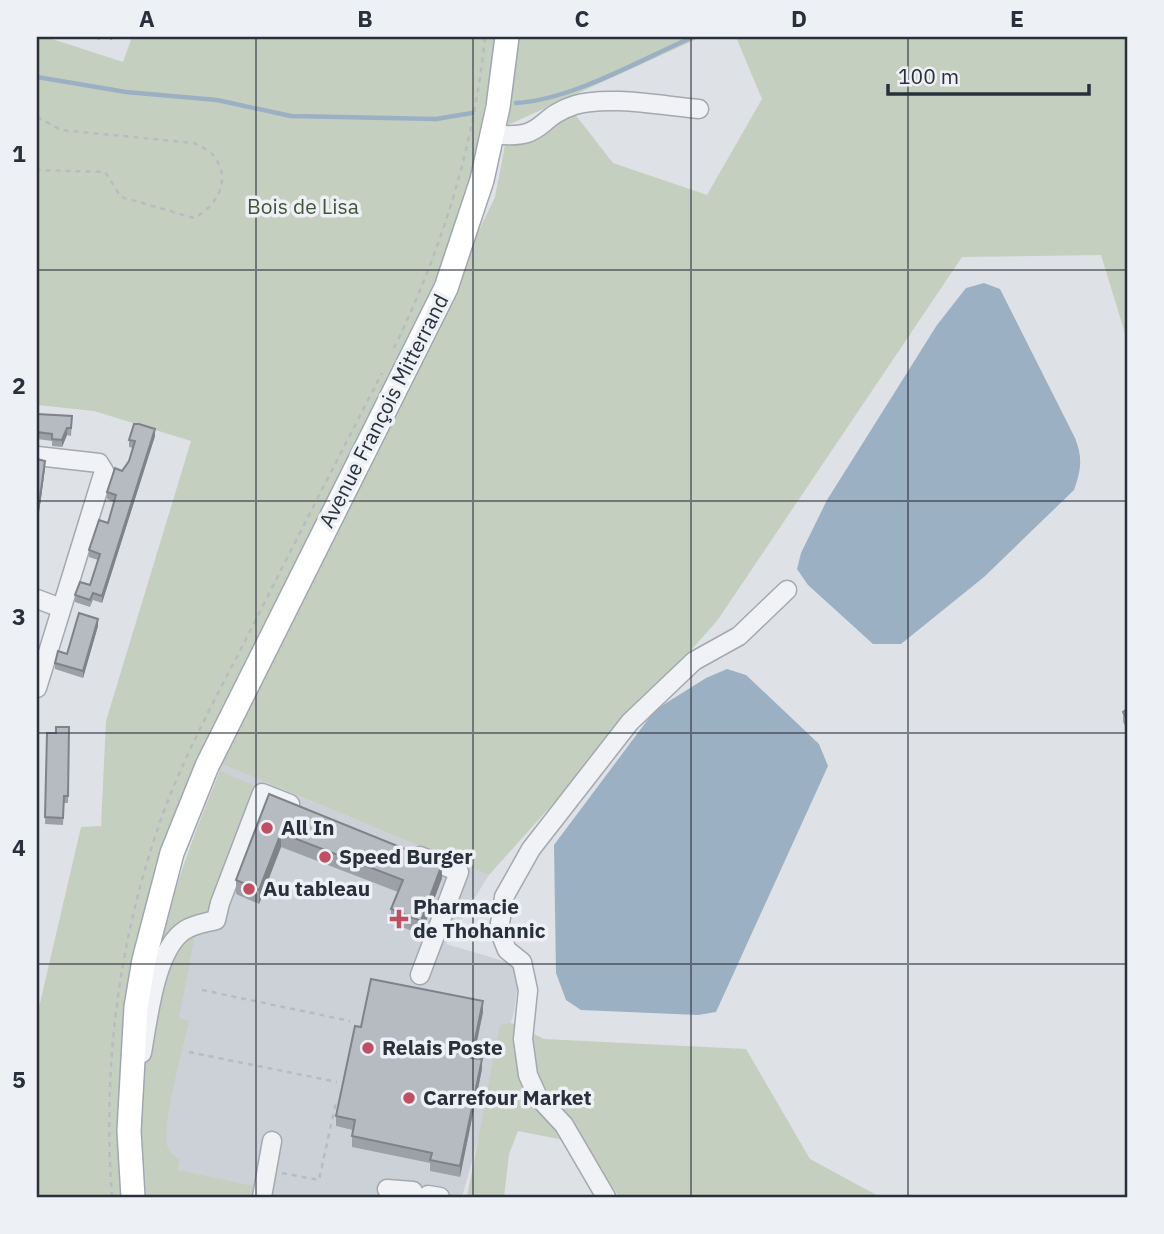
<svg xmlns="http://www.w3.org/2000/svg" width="1164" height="1234" font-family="'IBM Plex Sans',sans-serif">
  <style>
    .built { fill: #ccd0d7 }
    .green { fill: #c4cfc0 }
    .water { fill: #9cb0c3 }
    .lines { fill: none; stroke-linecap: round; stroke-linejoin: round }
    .stream { stroke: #9cb0c3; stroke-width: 4.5 }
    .minor-casing { stroke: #a4a8af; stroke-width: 21 }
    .major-casing { stroke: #9fa6b0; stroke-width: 26 }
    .path { stroke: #b8bcc1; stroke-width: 2.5; stroke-dasharray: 5 5; stroke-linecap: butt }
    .minor { stroke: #f0f2f5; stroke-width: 18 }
    .major { stroke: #fff; stroke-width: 23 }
    .wall { fill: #9da1a7 }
    .shaded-wall { fill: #7f8388 }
    .building { fill: #b6bbc2; stroke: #7f8388; stroke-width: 2 }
    .grid { fill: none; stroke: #29303b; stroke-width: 2; stroke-opacity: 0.55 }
    .poi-dot { fill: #bf4f62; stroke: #edf0f4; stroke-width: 2.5 }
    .labels { text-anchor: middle; stroke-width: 7; stroke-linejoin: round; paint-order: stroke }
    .park-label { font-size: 21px; fill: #3e5538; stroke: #edf0f4 }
    .street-label { font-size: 21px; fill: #29303b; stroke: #edf0f4 }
    .poi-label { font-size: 21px; font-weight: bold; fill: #29303b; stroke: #edf0f4; text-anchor: start }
    .neatline { fill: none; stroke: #29303b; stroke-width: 2.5 }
    .grid-label { font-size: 23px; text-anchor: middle; font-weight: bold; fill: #29303b }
  </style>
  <rect width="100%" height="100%" fill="#dee1e6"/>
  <!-- built -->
  <path class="built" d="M222 764 489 875 446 944 520 966 514 1012 462 1197H143L139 1171 149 973Z"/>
  <!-- green -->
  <path class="green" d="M37 37H46L123 62 132 37H498L468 192 430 298 206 744 166 836 134 948 122 1047 118 1147 123 1197H37V1016L81 827 101 826 106 721 191 441 94 411 37 405Z
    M519 37H701L508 125Z
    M736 37H1127V340L1101 255 962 257 717 621 489 875 222 764 495 197 505 145 531 140 574 113 613 163 707 195 762 99Z
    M220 771 253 785 208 926 197 924 179 1018 189 1021C184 1046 160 1127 168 1148 170 1154 174 1156 180 1159L178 1170 257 1187 255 1197H147C145 1159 139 1118 140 1080 145 972 178 870 220 771Z
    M512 1023 544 1039 746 1049 810 1159 880 1197H619L584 1144 518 1131 509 1154 504 1197H467L500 1025Z"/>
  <!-- water -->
  <path class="water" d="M984 283 1000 289 1075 438C1083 458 1081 470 1074 490L984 577 901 644H873L808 585 797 569 801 553 827 500 937 325 966 288Z
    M727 669 746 675 819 744 828 766 716 1012 698 1015 581 1010 566 1000 556 973 554 845 655 710 706 678Z"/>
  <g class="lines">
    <!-- stream -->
    <path class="stream" d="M37 77 126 92 217 100 291 116 436 119 472 113
      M516 103C572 100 642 59 693 37"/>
    <defs>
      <path id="minor" d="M492 134C547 141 534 118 575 105 608 95 663 106 699 109
        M37 456 99 463 104 471 37 688
        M37 599 61 608
        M420 975 459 872 420 856
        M142 1053C148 1020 155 949 185 930 195 924 205 923 216 920L220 903 262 793 290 804
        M428 1195 440 1197
        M262 1197 272 1141
        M391 1197 387 1189 413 1191
        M606 1197 564 1125 538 1097 528 1075 523 1039 528 990 522 962 507 950 499 930 504 897 531 849 630 722 694 661 739 636 787 590"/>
      <path id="major" d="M133 1197 129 1131 136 1007 144 960 172 853 207 766 446 288 482 180 498 107 507 37"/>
    </defs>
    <!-- minor casing -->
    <use href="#minor" class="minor-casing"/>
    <!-- major casing -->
    <use href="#major" class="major-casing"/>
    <!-- path -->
    <path class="path" d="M37 117 61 130 194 143C199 146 209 150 213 155 233 179 217 206 194 218L121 197 105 172 37 170
      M394 348C442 249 474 147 485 37
      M202 990 350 1021
      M189 1052 337 1082
      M282 1173 319 1180 336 1102
      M112 1197C103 1077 116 958 153 843 175 772 211 707 245 641 290 552 336 462 382 373"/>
    <!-- minor -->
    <use href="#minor" class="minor"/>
    <!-- major -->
    <use href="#major" class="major"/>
  </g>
  <!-- wall -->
  <path class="wall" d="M97 37H113L112 40 104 37 98 40Z
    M37 414 72 423 71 436 67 435 62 447 52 446V441L37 439Z
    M155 436 102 603 93 600 90 607 75 602V595L90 585 98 560 89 557V550L108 523 114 502 107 499V492L129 461 133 448 129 447V440Z
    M37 459 45 468 39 512H37Z
    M98 626 83 678 55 669V663L67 654Z
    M1127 709V729L1123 722V712Z
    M69 727 68 803H64L63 825 45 824 47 733H56Z
    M269 794 442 878 421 935 391 922V909L398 892 281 847 259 904 236 894V880Z
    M483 1012 474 1058 482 1069 460 1177 430 1171V1163L352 1147V1136L353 1130 336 1126V1116L361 1027Z"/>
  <!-- shaded-wall -->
  <path class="shaded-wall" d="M67 428V435L62 447V440Z
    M155 429V436L102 603V596Z
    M45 461V468L39 512V505Z
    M98 619V626L83 678V671Z
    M281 833V847L259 904V890Z
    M442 864V878L421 935V921Z
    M483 1001V1012L471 1068V1058Z
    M482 1059V1069L460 1177V1166Z"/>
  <!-- building -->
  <path class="building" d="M37 414 72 416 71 428H67L62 440 52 439V434L37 432Z
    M134 424H139L155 429 102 596 93 593 90 600 75 595 80 582 90 585 100 554 89 550 99 520 108 523 116 495 107 492 115 468 122 471 129 461 135 441 129 440Z
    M37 459 45 461 39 505H37Z
    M79 613 98 619 83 671 55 663 58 651 67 654Z
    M1127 709V719L1123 712Z
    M56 727H69L68 796H64L63 818 45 817 47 733H56Z
    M269 794 442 864 421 921 391 909 403 880 281 833 259 890 236 880Z
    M371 979 483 1001 471 1058 482 1059 460 1166 430 1160 432 1153 352 1136 355 1120 336 1116 355 1026 361 1027Z"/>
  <!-- grid -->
  <path class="grid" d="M256 37V1197M473 37V1197M691 37V1197M908 37V1197M37 270H1127M37 501H1127M37 733H1127M37 964H1127"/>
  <!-- markers -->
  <g class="poi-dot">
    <circle cx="267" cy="828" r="7"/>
    <circle cx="325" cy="857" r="7"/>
    <circle cx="249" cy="889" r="7"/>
    <path d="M395.5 908.5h7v7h7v7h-7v7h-7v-7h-7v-7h7z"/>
    <circle cx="368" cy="1048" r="7"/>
    <circle cx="409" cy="1098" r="7"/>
  </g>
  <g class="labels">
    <!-- park labels -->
    <g class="park-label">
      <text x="303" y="214">Bois de Lisa</text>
    </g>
    <!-- street labels -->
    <g class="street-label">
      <text transform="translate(384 411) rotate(-63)" y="7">Avenue François Mitterrand</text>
    </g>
    <!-- poi labels -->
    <g class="poi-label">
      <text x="281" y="835">All In</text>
      <text x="339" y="864">Speed Burger</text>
      <text x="263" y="896">Au tableau</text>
      <text x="413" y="914">Pharmacie<tspan x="413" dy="24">de Thohannic</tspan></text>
      <text x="382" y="1055">Relais Poste</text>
      <text x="423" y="1105">Carrefour Market</text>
    </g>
  </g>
  <!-- border -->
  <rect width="1164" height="1234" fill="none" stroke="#edf0f4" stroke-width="77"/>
  <!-- scale -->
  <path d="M888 84v10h201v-10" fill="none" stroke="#29303b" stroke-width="3.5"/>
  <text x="898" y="84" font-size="21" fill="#29303b" stroke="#edf0f4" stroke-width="5" paint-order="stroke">100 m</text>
  <rect x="38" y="38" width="1088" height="1158" class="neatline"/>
  <g class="grid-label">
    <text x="147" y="27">A</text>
    <text x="365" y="27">B</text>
    <text x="582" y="27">C</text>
    <text x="799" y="27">D</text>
    <text x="1017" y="27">E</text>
    <text x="19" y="162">1</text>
    <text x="19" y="394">2</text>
    <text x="19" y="625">3</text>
    <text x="19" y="856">4</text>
    <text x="19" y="1088">5</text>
  </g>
</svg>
